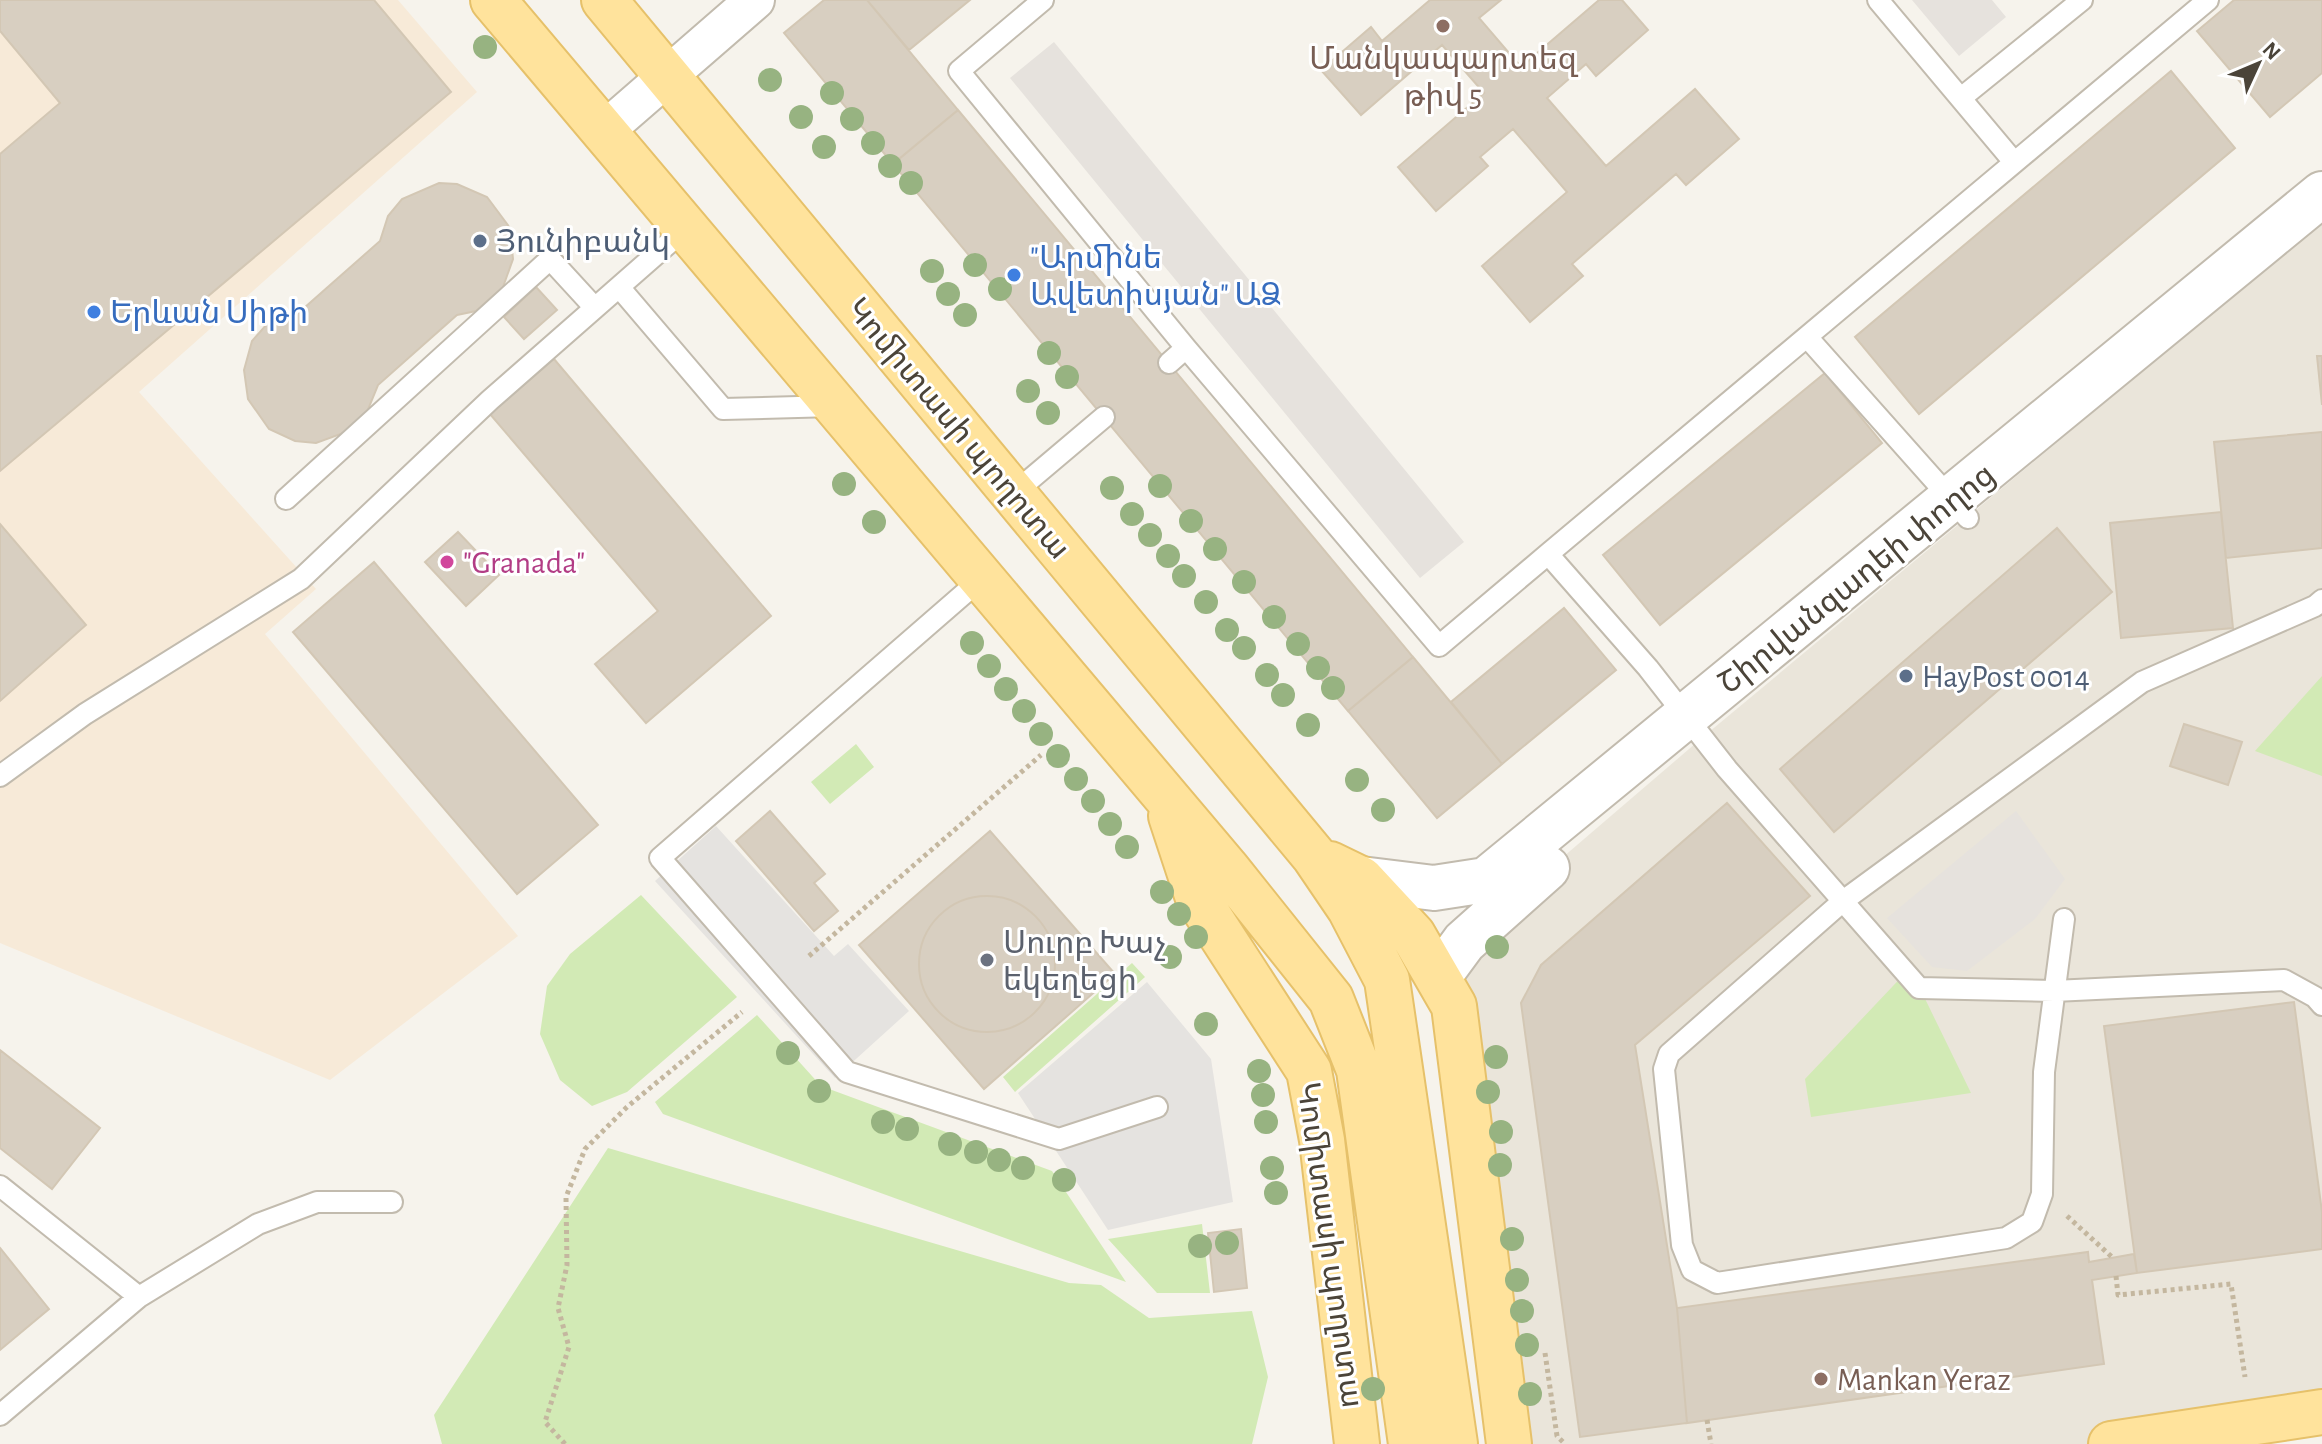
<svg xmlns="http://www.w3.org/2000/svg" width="2322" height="1444" font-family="'Alegreya Sans','Noto Sans Armenian',sans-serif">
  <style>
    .residential { fill: #eae5da }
    .commercial { fill: #f7ead8 }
    .industrial { fill: #e6e2dd }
    .green { fill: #d2eab5 }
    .parking { fill: #e5e3e0 }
    .building { fill: #d8cfc1; stroke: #d3c7b4; stroke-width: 2 }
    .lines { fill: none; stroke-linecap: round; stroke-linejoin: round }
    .service-casing { stroke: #c2bbae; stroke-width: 24 }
    .minor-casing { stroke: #c2bbae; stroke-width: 42 }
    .tertiary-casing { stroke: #c2bbae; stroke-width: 48 }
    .primary-casing { stroke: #e6c16a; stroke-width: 48 }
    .path { stroke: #c4b79f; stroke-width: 5; stroke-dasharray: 4 4; stroke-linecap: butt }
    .service { stroke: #fff; stroke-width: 20 }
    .minor { stroke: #fff; stroke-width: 38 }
    .tertiary { stroke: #fff; stroke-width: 44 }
    .primary { stroke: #ffe39c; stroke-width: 44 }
    .tree { fill: #97b381 }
    .education-dot { fill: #8d6e63; stroke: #fff; stroke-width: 3 }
    .service-dot { fill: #5c6f8a; stroke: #fff; stroke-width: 3 }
    .shop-dot { fill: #3f7fe0; stroke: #fff; stroke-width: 3 }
    .hotel-dot { fill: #d1479c; stroke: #fff; stroke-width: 3 }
    .worship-dot { fill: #6b7280; stroke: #fff; stroke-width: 3 }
    .labels { text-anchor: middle; stroke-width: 6; stroke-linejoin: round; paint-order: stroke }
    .education-label { font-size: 32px; fill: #785e54; stroke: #fff }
    .service-label { font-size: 32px; fill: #4e5e75; stroke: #fff; text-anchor: start }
    .shop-label { font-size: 32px; fill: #366cbe; stroke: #fff; text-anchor: start }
    .street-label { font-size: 32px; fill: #4b4439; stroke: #fff }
    .hotel-label { font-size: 32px; fill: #b23c85; stroke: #fff; text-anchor: start }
    .worship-label { font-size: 32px; fill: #5b616d; stroke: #fff; text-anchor: start }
  </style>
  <rect width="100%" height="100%" fill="#f6f3ec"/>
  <!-- residential -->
  <path class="residential" d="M2322 222V1412L2111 1444H1518L1454 1006 1464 942 1703 737Z"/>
  <!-- commercial -->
  <path class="commercial" d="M0 0H398L477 92 139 392 316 589 265 634 518 936 330 1080 0 943Z"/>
  <!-- industrial -->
  <path class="industrial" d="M1912 0H1992L2006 17 1959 56Z
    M1054 42 1464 542 1420 578 1010 78Z
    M2016 811 2065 879 2035 919 1967 971 1932 967 1887 918Z"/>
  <!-- green -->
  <path class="green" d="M2322 676V776L2255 751Z
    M856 744 874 767 830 804 811 782Z
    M641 895 737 997 627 1092 592 1106 560 1080 540 1034 547 986 570 954Z
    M1132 963 1145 977 1015 1092 1003 1077Z
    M1910 968 1971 1093 1811 1117 1805 1079Z
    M757 1015 821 1086 1052 1171 1126 1282 663 1114 655 1102Z
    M608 1148 1069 1283 1101 1285 1149 1318 1252 1311 1268 1377 1252 1444H442L434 1415Z
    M1202 1224 1210 1293H1157L1108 1239Z"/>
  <!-- parking -->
  <path class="parking" d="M716 826 834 956 848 944 909 1011 835 1078 655 881Z
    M1147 982 1211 1059 1233 1202 1108 1230 1018 1093Z"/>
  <!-- building -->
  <path class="building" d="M0 0H374L451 92 0 471V154L60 103 0 31Z
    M824 0H867L958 110 893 164 784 33Z
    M867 0H970L909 50Z
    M1430 0H1501L1479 18 1521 67 1599 0H1622L1648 30 1596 76 1586 64 1547 98 1606 166 1695 89 1739 139 1686 185 1676 174 1572 264 1583 276 1530 322 1482 266 1567 192 1513 129 1480 157 1488 166 1436 211 1398 167 1484 93 1442 45 1361 115 1321 70 1371 27 1382 41Z
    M2234 0H2322V73L2270 117 2197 31Z
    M2171 71 2235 148 1919 414 1855 337Z
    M958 110 1413 657 1348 711 893 164Z
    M439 183 457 184 487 197 510 228 513 259 503 287 476 311 457 315 378 385 367 412 349 431 316 443 295 441 269 429 248 399 244 370 252 341 267 324 286 313 304 308 380 241 388 216 402 199Z
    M536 287 557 310 524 339 504 317Z
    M2317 356H2322V405Z
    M554 359 771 616 646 723 595 664 658 611 490 414Z
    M1825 373 1882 443 1660 625 1603 555Z
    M2322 432V548L2226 558 2214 442Z
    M2221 512 2233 628 2121 638 2110 523Z
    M0 524 86 625 0 701Z
    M2057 528 2112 592 1834 832 1780 769Z
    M458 532 499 575 466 606 425 562Z
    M374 562 598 825 517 894 293 632Z
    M1564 608 1616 670 1502 764 1451 702Z
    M1413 657 1502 764 1437 818 1348 711Z
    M2184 724 2242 742 2228 785 2170 766Z
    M1727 803 1810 896 1635 1045 1677 1308 1687 1423 1580 1437 1521 1003 1541 965Z
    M770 811 825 874 814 883 838 911 814 931 736 841Z
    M990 831 1115 974 984 1089 859 945Z
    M919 964a68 68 0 1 1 136 0a68 68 0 1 1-136 0Z
    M2294 1002 2322 1212V1249L2137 1273 2104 1026Z
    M0 1050 100 1128 52 1189 0 1148Z
    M1241 1229 1247 1288 1214 1292 1208 1233Z
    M0 1248 49 1309 0 1350Z
    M2088 1252 2089 1262 2134 1254 2137 1273 2092 1280 2104 1364 1687 1423 1677 1308Z"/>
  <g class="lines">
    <defs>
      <path id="service" d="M1043 0 959 71 1186 348 1439 646 1548 554 1648 668 1727 769 1919 988 2054 991 2284 980 2315 997 2322 1005
        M1878 0 2014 162
        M1961 98 2082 0
        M619 287 723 409 834 406
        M1807 337 1968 518
        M1169 363 1186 348
        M1014 493 1104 417
        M286 499 550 259 595 308
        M1548 554 2208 0
        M981 579 660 858 847 1072 1059 1139 1157 1107
        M0 776 85 714 301 579 490 400 685 229
        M2064 919 2044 1072 2042 1194 2032 1222 2006 1238 1717 1283 1692 1270 1682 1245 1664 1069 1669 1054 1843 901 2142 682 2315 606 2322 600
        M0 1186 139 1297
        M0 1415 139 1297 258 1224 317 1202H392"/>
      <path id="minor" d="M603 132 755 0"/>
      <path id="tertiary" d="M1361 879 1434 888 1486 880 2322 194
        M1439 976 1464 942 1547 868"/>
      <path id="primary" d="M493 0 1228 870 1331 999 1359 1070 1411 1444
        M604 0 1314 856 1350 909 1387 980 1455 1444
        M1171 816 1199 901 1309 1071 1322 1140 1357 1444
        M1330 864 1361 879 1413 935 1454 1006 1509 1444
        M2111 1444 2322 1412"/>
    </defs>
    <!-- service casing -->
    <use href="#service" class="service-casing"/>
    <!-- minor casing -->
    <use href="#minor" class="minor-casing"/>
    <!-- tertiary casing -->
    <use href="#tertiary" class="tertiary-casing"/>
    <!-- primary casing -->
    <use href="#primary" class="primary-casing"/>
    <!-- path -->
    <path class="path" d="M809 956 1041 755
      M2067 1216 2113 1258
      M2116 1276 2118 1295 2231 1284 2245 1377
      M1545 1353 1557 1436 1565 1444
      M1707 1420 1711 1444
      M565 1444 545 1422 569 1347 558 1308 567 1265 566 1197 585 1149 627 1107 742 1012"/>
    <!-- service -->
    <use href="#service" class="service"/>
    <!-- minor -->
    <use href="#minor" class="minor"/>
    <!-- tertiary -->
    <use href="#tertiary" class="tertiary"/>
    <!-- primary -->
    <use href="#primary" class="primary"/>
  </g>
  <!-- trees -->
  <g class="tree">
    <circle cx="485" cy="47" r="12"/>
    <circle cx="770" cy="80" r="12"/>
    <circle cx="832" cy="93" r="12"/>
    <circle cx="801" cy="117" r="12"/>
    <circle cx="852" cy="119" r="12"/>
    <circle cx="873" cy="143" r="12"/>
    <circle cx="824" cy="147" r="12"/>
    <circle cx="890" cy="166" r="12"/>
    <circle cx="911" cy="183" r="12"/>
    <circle cx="975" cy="265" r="12"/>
    <circle cx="932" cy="271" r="12"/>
    <circle cx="1000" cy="289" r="12"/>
    <circle cx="948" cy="294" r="12"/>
    <circle cx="965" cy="315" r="12"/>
    <circle cx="1049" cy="353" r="12"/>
    <circle cx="1067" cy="377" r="12"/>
    <circle cx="1028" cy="391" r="12"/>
    <circle cx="1048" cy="413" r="12"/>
    <circle cx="844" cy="484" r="12"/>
    <circle cx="1160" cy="486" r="12"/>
    <circle cx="1112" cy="488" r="12"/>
    <circle cx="1132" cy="514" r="12"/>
    <circle cx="1191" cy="521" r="12"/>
    <circle cx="874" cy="522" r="12"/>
    <circle cx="1150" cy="535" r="12"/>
    <circle cx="1215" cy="549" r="12"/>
    <circle cx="1168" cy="556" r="12"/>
    <circle cx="1184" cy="576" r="12"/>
    <circle cx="1244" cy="582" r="12"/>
    <circle cx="1206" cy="602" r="12"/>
    <circle cx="1274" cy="617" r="12"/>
    <circle cx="1227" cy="630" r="12"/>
    <circle cx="972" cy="643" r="12"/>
    <circle cx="1298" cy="644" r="12"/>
    <circle cx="1244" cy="648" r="12"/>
    <circle cx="989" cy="666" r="12"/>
    <circle cx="1318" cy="668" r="12"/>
    <circle cx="1267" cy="675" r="12"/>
    <circle cx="1333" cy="688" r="12"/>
    <circle cx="1006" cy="689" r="12"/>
    <circle cx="1283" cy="695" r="12"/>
    <circle cx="1024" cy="711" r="12"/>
    <circle cx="1308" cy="725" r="12"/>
    <circle cx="1041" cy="734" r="12"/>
    <circle cx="1058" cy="756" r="12"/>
    <circle cx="1076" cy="779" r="12"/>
    <circle cx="1357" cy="780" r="12"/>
    <circle cx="1093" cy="801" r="12"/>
    <circle cx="1383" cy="810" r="12"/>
    <circle cx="1110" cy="824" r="12"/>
    <circle cx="1127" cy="847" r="12"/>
    <circle cx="1162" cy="892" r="12"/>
    <circle cx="1179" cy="914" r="12"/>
    <circle cx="1196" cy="937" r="12"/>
    <circle cx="1497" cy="947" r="12"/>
    <circle cx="1170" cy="957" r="12"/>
    <circle cx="1206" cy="1024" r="12"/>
    <circle cx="788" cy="1053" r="12"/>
    <circle cx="1496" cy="1057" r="12"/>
    <circle cx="1259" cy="1071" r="12"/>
    <circle cx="819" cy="1091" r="12"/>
    <circle cx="1488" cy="1092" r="12"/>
    <circle cx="1263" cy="1095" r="12"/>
    <circle cx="883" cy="1122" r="12"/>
    <circle cx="1266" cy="1122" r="12"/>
    <circle cx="907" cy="1129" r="12"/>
    <circle cx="1501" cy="1132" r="12"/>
    <circle cx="950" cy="1144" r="12"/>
    <circle cx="976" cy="1152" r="12"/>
    <circle cx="999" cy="1160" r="12"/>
    <circle cx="1500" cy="1165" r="12"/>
    <circle cx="1023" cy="1168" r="12"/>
    <circle cx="1272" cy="1168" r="12"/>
    <circle cx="1064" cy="1180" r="12"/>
    <circle cx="1276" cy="1193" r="12"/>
    <circle cx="1512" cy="1239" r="12"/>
    <circle cx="1227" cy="1243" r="12"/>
    <circle cx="1200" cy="1246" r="12"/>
    <circle cx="1517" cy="1280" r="12"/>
    <circle cx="1522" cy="1311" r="12"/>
    <circle cx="1527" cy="1345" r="12"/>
    <circle cx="1373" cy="1389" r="12"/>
    <circle cx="1530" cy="1394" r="12"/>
  </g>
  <!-- markers -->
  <g class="education-dot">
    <circle cx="1443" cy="26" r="8"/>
    <circle cx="1821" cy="1379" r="8"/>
  </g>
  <g class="service-dot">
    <circle cx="480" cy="241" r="8"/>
    <circle cx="1906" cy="676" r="8"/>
  </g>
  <g class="shop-dot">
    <circle cx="1014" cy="275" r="8"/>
    <circle cx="94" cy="312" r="8"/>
  </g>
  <circle class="hotel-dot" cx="447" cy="562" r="8"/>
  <circle class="worship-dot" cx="987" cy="960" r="8"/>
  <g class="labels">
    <!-- education labels -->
    <g class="education-label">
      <text x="1443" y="69">Մանկապարտեզ<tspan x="1443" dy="37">թիվ 5</tspan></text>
      <text x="1837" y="1390" text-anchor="start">Mankan Yeraz</text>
    </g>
    <!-- service labels -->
    <g class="service-label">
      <text x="496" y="252">Յունիբանկ</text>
      <text x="1922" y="687">HayPost 0014</text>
    </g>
    <!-- shop labels -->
    <g class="shop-label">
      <text x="1030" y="268">"Արմինե<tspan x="1030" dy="37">Ավետիսյան" ԱՁ</tspan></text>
      <text x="110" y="323">Երևան Սիթի</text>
    </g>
    <!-- street labels -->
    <g class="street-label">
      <text transform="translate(959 428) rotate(50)" y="11">Կոմիտասի պողոտա</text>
      <text transform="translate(1856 578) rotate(-39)" y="11">Շիրվանզադեի փողոց</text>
      <text transform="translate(1331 1245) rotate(82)" y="11">Կոմիտասի պողոտա</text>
    </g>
    <!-- hotel labels -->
    <g class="hotel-label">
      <text x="463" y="573">"Granada"</text>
    </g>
    <!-- worship labels -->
    <g class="worship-label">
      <text x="1003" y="953">Սուրբ Խաչ<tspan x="1003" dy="37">եկեղեցի</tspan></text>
    </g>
  </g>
  <!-- north arrow -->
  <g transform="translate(2258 64) rotate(46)" stroke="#ffffff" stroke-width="6" paint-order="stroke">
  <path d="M0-6L14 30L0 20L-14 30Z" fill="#4b4439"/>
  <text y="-12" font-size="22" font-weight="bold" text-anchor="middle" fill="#4b4439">N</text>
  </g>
</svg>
